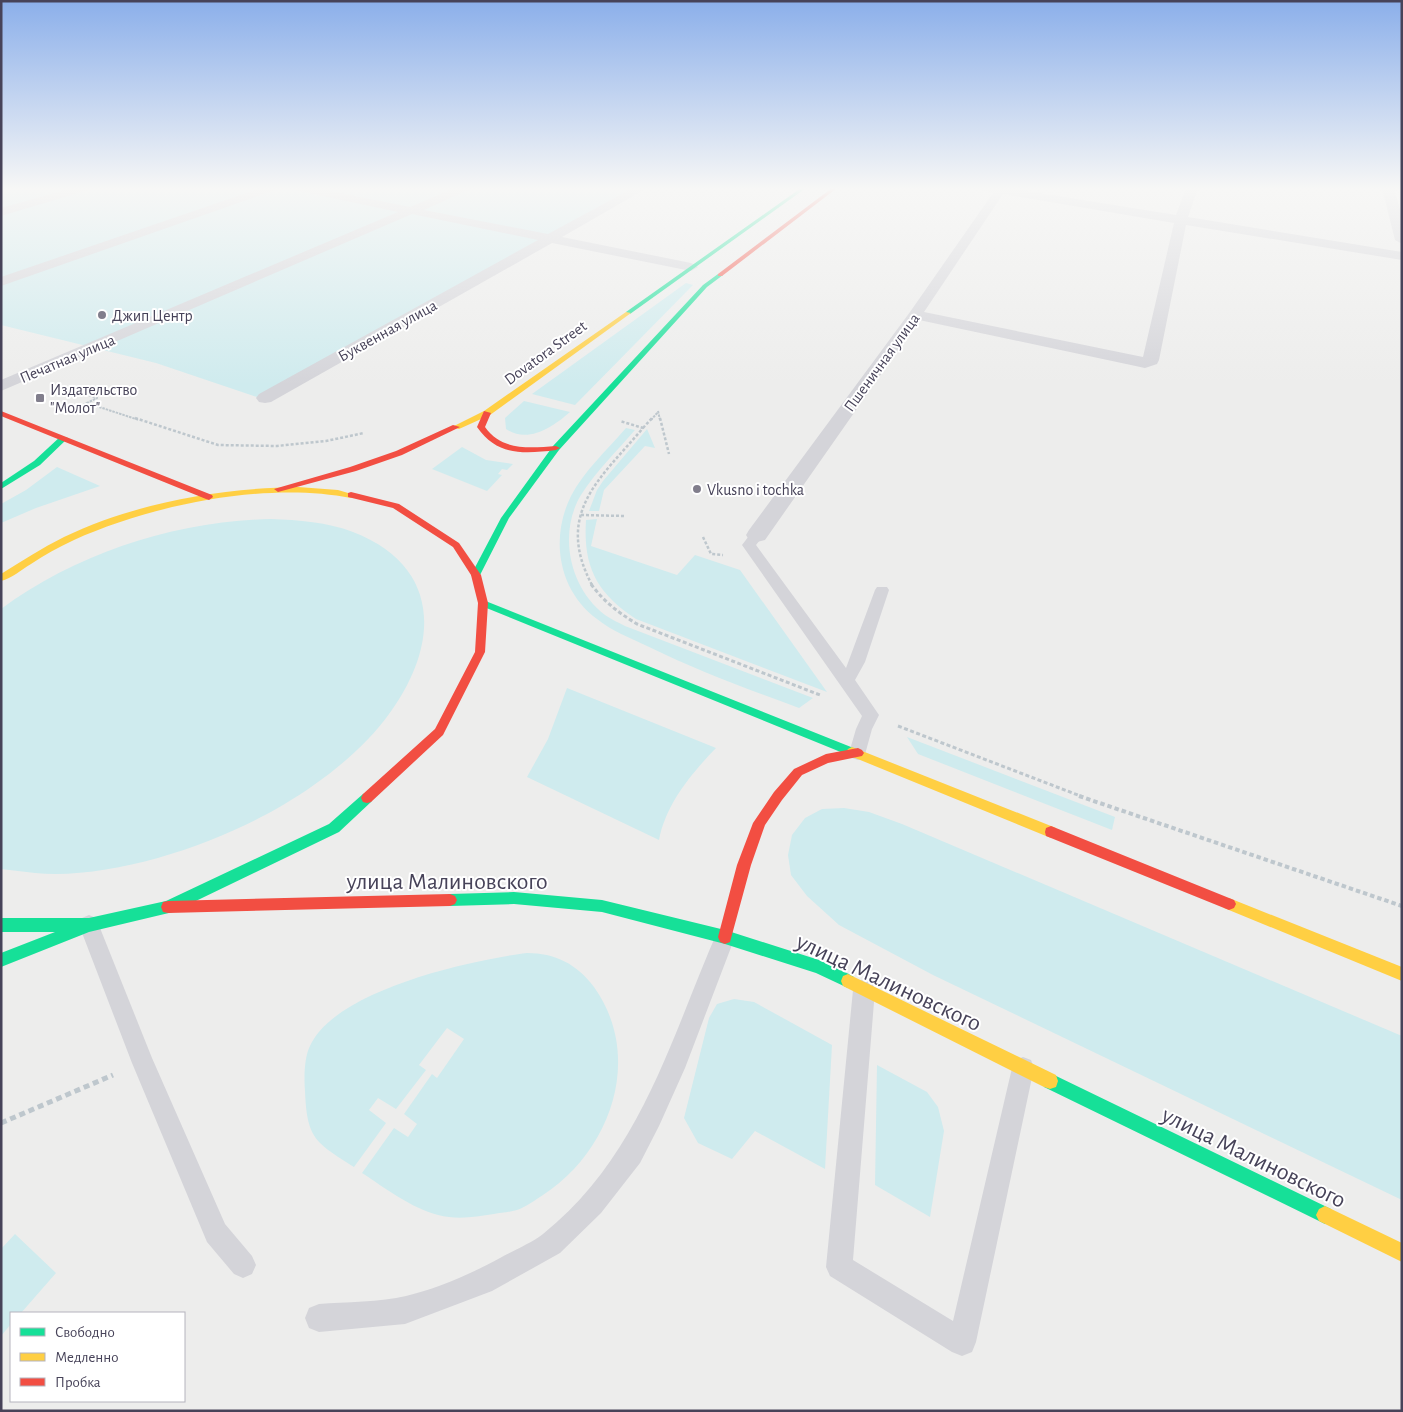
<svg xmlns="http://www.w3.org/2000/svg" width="1403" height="1412" font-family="'Alegreya Sans',sans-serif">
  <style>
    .green { fill: #cfebee }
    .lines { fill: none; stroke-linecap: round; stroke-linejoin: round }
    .path-far4 { stroke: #bec7cd; stroke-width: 2; stroke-dasharray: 2.5 1; stroke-linecap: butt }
    .path-far3 { stroke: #bec7cd; stroke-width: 2.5; stroke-dasharray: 3 2; stroke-linecap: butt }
    .path-far2 { stroke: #bec7cd; stroke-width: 3; stroke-dasharray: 4 2.5; stroke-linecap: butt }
    .path-far1 { stroke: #bec7cd; stroke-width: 4; stroke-dasharray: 4.5 3; stroke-linecap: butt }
    .path { stroke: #bec7cd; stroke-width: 5; stroke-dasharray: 6 4; stroke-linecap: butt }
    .lane { fill: #d4d4d9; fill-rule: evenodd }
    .street { fill: #d4d4d9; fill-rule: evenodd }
    .fast { fill: #16e098; fill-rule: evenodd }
    .slow { fill: #ffcf43; fill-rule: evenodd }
    .jam { fill: #f24e42; fill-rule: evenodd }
    .poi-dot { fill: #817e8c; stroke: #fff; stroke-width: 2 }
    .labels { text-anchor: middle; stroke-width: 4; stroke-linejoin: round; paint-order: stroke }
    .far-poi-label { font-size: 16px; fill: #474359; stroke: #fff; text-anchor: start }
    .far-street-label { font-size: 16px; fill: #474359; stroke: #fff }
    .near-street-label { font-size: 24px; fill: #474359; stroke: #fff }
  </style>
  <rect width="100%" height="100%" fill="#ededec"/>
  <!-- green -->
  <path class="green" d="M1 188H645L269 401 156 363 1 325Z
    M686 283 693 285 575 405 532 394Z
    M524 401 570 412C553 427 528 444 506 429L505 418Z
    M626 428 635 430C617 451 596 471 581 495 558 533 569 588 605 615 611 619 619 623 625 626L813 698 799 708C747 689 696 670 647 646 630 638 612 631 597 619 558 590 550 538 571 496 584 471 607 450 626 428Z
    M647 429 655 448 645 446 604 490 599 511H589L597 490 603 481Z
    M462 447 486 460 513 464 507 470 502 469 498 474 502 475 487 491 432 469Z
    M57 467 100 486 36 508 1 523V504L26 490Z
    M271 519C299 520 327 522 353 532 443 567 439 646 389 714 363 750 322 782 283 805 217 844 113 880 35 873 24 872 12 870 1 869V609C79 552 176 521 271 519Z
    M597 519 591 546 677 575 695 555 740 570 827 692 636 619C596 593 583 566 586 520Z
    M567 688 716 748C691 774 666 804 659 840L527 777 548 739Z
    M907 737 1115 817 1112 830 918 754Z
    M844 808 869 812 902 824 1402 1036V1200L933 975 839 925 807 896 791 875 788 855 792 835 805 818 822 809Z
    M527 953C555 953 577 964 594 987 644 1057 611 1151 543 1195 535 1200 526 1207 517 1210 510 1212 501 1213 494 1214 475 1217 457 1220 438 1215 411 1208 385 1188 362 1173L394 1128 408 1137 417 1124 404 1114 432 1074 437 1078 464 1039 447 1028 419 1065 426 1070 396 1109 378 1098 369 1110 386 1123 354 1167C315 1142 307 1139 305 1091 304 1078 304 1058 310 1046 335 990 471 960 527 953Z
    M734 999 754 1002 832 1045 825 1169 755 1131 732 1159 698 1143 684 1118 709 1018 717 1004Z
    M877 1065 927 1092 938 1107 944 1131 930 1217 875 1185Z
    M15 1234 56 1273 21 1313H11V1324L1 1336V1249Z"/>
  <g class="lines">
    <!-- path-far4 -->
    <path class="path-far4" d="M66 387 97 398 87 403
      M70 411 87 403 139 420
      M658 411 660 420
      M651 420 658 412"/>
    <!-- path-far3 -->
    <path class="path-far3" d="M135 418 218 445 277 446 326 441 364 433
      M660 418 669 454
      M643 428 652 418
      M581 515 625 516
      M703 537 711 554 723 555
      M592 585C554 513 600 479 643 428L620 421"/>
    <!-- path-far2 -->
    <path class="path-far2" d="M591 584C604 602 619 613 637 624L820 695
      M898 726 1083 797"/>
    <!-- path-far1 -->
    <path class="path-far1" d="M1079 796 1402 906"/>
    <!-- path -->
    <path class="path" d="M1 1123 113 1075"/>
    <!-- lane -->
    <path class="lane" d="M757 531 764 535 756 545 846 668 875 590 877 587H887L889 590 865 662 855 680 879 715 872 729 864 758 858 760 852 758 849 753 856 729 862 716 742 545 752 532Z
      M89 915 96 918 152 1058 225 1224 252 1256 256 1265 252 1274 243 1278 234 1274 207 1242 132 1063 79 925 82 918Z
      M725 927 732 930 735 937 685 1068 659 1126 640 1163 601 1213 560 1253 492 1291 405 1324 319 1332 309 1328 305 1318 309 1308 319 1304C345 1302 381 1302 406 1296 436 1289 473 1273 500 1258 514 1250 530 1244 543 1234 641 1155 670 1040 718 930Z
      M864 979 872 982 875 990 853 1260 953 1321 1012 1068 1015 1060 1023 1057 1031 1060 1034 1068 976 1342 972 1352 962 1356 952 1352 830 1276 826 1267 853 990 856 982Z"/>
    <!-- street -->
    <path class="street" d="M72 188H90L88 190 1 216V208Z
      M261 188H277L275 190 1 286V277Z
      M293 188H315L410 207 455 188H470L468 190 424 210 548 234 633 188H647L562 237 691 263 698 267 691 271 552 243 271 402 265 403 259 402 256 398 259 394 538 240 412 214 1 391V380L398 212 299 191Z
      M979 188H1008L1176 215 1186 188H1198L1188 217 1402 252V260L1186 225 1159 360 1157 364 1145 368 919 320 765 540 757 542 749 540 746 535 749 530 910 312 993 193 981 190ZM1003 194 1174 223 1143 357 924 312Z
      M1382 188H1394L1402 216V244L1395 240Z"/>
    <!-- fast -->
    <path class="fast" d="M801 188H806L630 314H626V312Z
      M718 274 723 275 707 287 559 450 509 518 479 577H473L471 575 501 518 553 446 703 285Z
      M61 436 68 438 40 465 1 489V483L34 461Z
      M483 600 856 749 858 752 856 755H848L479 605 478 603Z
      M367 793 371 794 373 798 371 802 339 832 173 912 89 932 1 967V953L55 932H1V918H89L166 901 329 824 363 794Z
      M514 892 602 900 725 930 819 960 853 976 855 981 853 986 848 988 816 973 725 944 602 912 514 904 450 906 445 904 443 900 445 896 450 894Z
      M1050 1073 1331 1209 1334 1215 1331 1221 1325 1224 1319 1221 1044 1087 1042 1081 1044 1075Z"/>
    <!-- slow -->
    <path class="slow" d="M626 312 631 313 490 415 459 429 452 427 484 411Z
      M298 487 338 490 355 495 351 498C267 481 151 505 74 540 59 547 44 555 31 564 21 570 12 578 1 581V574C22 561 42 548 64 537 135 503 220 488 298 487Z
      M852 747 1056 828 1057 832 1056 836 1051 838 1046 836 848 755 846 752 848 749Z
      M1229 898 1402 967V981L1224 908 1222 904 1224 900Z
      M848 974 1056 1075 1058 1081 1056 1087 1050 1089 1044 1087 843 986 841 981 843 976Z
      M1325 1206 1402 1243V1262L1319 1221 1316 1215 1319 1209Z"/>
    <!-- jam -->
    <path class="jam" d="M832 188H837L722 276H718V274Z
      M1 411 212 495 213 497 209 500 206 499 1 416Z
      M484 411 491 413 485 427C502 451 529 448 556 446L560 448 556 450C524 454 497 456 477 427Z
      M453 425 460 427 402 455 356 471 278 492 274 489 350 467 396 451Z
      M351 492 399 504 459 543 481 575 488 603 485 652 443 735 371 802 367 803 363 802 361 798 363 794 435 729 475 652 478 603 471 575 453 547 393 508 348 497V493Z
      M858 748 862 750 864 753 862 756 828 763 802 775 782 800 765 825 751 865 730 942 725 944 720 942 718 937 737 865 753 823 774 792 794 769 826 754Z
      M1051 826 1234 900 1236 904 1234 908 1229 910 1046 836 1045 832 1046 828Z
      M450 894 455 896 457 900 455 904 450 906 168 913 163 912 161 907 163 902 168 901Z"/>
  </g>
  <!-- sky -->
  <linearGradient id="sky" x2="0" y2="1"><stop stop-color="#8bafea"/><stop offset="0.49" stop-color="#f7f7f6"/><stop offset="1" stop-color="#f7f7f6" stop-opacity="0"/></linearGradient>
  <rect width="1403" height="385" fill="url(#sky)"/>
  <!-- markers -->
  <g class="poi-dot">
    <circle cx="102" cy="315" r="5"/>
    <rect x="35" y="393" width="10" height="10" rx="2.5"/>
    <circle cx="697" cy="489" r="5"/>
  </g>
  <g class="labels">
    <!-- far-poi labels -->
    <g class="far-poi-label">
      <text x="112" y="321">Джип Центр</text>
      <text x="50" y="395">Издательство<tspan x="50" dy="18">"Молот"</tspan></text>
      <text x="707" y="495">Vkusno i tochka</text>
    </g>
    <!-- far-street labels -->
    <g class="far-street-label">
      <text transform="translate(387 330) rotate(-29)" y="6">Буквенная улица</text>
      <text transform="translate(545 352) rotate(-36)" y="6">Dovatora Street</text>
      <text transform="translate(67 358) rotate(-23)" y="6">Печатная улица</text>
      <text transform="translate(881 362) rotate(-54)" y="6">Пшеничная улица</text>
    </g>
    <!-- near-street labels -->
    <g class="near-street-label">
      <text x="447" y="889">улица Малиновского</text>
      <text transform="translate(889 982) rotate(25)" y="8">улица Малиновского</text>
      <text transform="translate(1254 1157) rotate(26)" y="8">улица Малиновского</text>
    </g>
  </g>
  <!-- border -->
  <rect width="1403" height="1412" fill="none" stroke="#474359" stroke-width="5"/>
  <!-- legend -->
  <rect x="10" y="1312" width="175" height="90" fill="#ffffff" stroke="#b5b4bd"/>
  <rect x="20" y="1328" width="25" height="8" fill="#16e098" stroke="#b5b4bd"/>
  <text x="55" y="1337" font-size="15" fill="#474359">Свободно</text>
  <rect x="20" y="1353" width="25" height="8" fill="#ffcf43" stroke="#b5b4bd"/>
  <text x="55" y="1362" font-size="15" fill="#474359">Медленно</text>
  <rect x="20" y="1378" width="25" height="8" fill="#f24e42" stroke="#b5b4bd"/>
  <text x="55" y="1387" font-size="15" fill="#474359">Пробка</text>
</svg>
